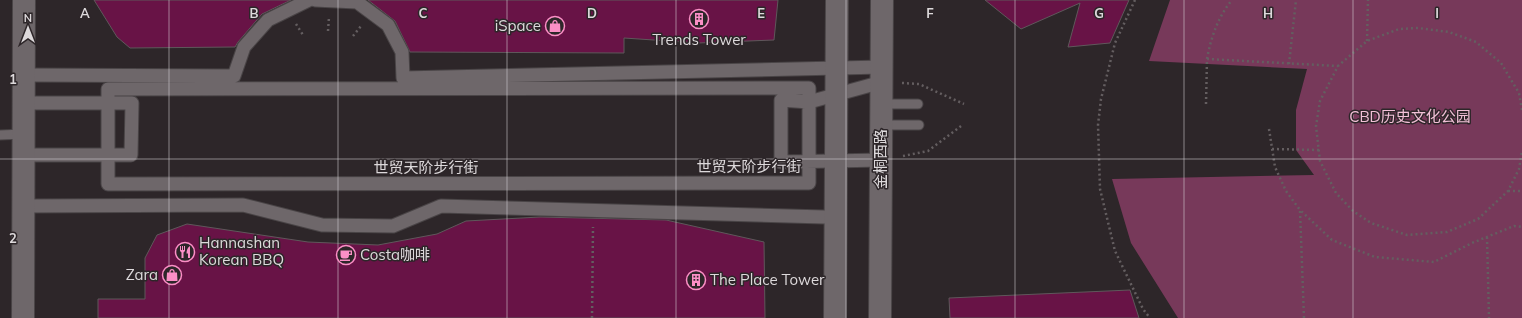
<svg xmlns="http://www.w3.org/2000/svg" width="1522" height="318" font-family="Mulish,'Noto Sans SC',sans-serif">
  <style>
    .green { fill: #77395a }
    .building { fill: #681346; stroke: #5f585b }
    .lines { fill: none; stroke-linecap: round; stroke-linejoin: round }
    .service-casing { stroke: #494446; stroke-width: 11 }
    .pedestrian-casing { stroke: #494446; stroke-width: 15 }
    .tertiary-casing { stroke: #494446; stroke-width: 24 }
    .secondary-casing { stroke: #494446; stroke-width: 24 }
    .path { stroke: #645e60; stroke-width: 2.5; stroke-dasharray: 2 3; stroke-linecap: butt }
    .service { stroke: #6e676a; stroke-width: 9 }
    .pedestrian { stroke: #6e676a; stroke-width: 13 }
    .tertiary { stroke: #6e676a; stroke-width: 22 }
    .secondary { stroke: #6e676a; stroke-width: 22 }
    .grid { fill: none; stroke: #ddd9db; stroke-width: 1; stroke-opacity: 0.55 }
    .labels { text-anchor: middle; stroke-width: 3; stroke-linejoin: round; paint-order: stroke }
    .poi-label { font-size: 15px; fill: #ddd9db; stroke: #2d2629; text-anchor: start }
    .park-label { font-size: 15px; fill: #f2c0d7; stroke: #2d2629 }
    .street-label { font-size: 15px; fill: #ddd9db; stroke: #2d2629 }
    .grid-label { font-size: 13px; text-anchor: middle; font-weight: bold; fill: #ddd9db; stroke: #2d2629; stroke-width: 3; stroke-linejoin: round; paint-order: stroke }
  </style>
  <rect width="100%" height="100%" fill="#2d2629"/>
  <!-- green -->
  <path class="green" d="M1170 0H1522V318H1178L1131 243 1112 179 1314 175 1296 150V110L1307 69 1149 61Z"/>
  <!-- building -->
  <path class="building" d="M94 0H291L262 14 238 42 235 47 130 48 117 37Z
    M368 0H778L774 40 698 43 624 38V53L410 52 395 21Z
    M985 0H1129L1110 43 1068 47 1080 3 1021 29Z
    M540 217 666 220 764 242 765 318H98V299H145V258L157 235 187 224 308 242 378 245 437 234 466 221Z
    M1130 290 1139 318H950L949 298Z"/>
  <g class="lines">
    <defs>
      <path id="service" d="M881 104H918
        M881 125H919
        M0 135 24 134"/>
      <path id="pedestrian" d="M315 0 357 2 388 25 402 52 403 78 882 67
        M24 75 234 76 244 47 268 20 309 0
        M809 88V183L108 184V89Z
        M24 103H132L131 155H24
        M881 160 781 162V100L809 102 882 82
        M23 206 243 205 322 225 393 226 441 206 824 217"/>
      <path id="tertiary" d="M23 318 24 0"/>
      <path id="secondary" d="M835 318 837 0
        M880 318 882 0"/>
    </defs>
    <!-- service casing -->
    <use href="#service" class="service-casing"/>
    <!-- pedestrian casing -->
    <use href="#pedestrian" class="pedestrian-casing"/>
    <!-- tertiary casing -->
    <use href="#tertiary" class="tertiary-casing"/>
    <!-- secondary casing -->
    <use href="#secondary" class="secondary-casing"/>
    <!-- path -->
    <path class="path" d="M1135 0 1115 43 1101 99 1098 125 1100 189 1115 251 1143 309 1150 318
      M296 24 303 35
      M328 31 329 17
      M353 36 361 26
      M1367 41 1368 0
      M1207 59C1211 37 1218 17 1232 0
      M1289 64 1296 0
      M902 83 919 84 964 104
      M1206 104 1207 59 1338 66
      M1522 110 1519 93 1501 63 1476 42 1449 32 1418 28 1399 29 1367 41 1338 66 1320 101 1316 126 1320 161 1336 193 1353 211 1371 223 1407 235 1447 232 1478 219 1508 191 1519 169 1522 151
      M1269 129 1275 167 1286 191 1300 210
      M1272 149 1319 150
      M903 156 928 151 961 126
      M1508 191H1522
      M1487 237 1489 318
      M592 318 593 227
      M1304 318 1300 210 1332 240 1375 257 1434 262 1472 243 1514 226 1522 227"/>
    <!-- service -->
    <use href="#service" class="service"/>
    <!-- pedestrian -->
    <use href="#pedestrian" class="pedestrian"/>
    <!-- tertiary -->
    <use href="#tertiary" class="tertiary"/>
    <!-- secondary -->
    <use href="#secondary" class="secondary"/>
  </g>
  <!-- grid -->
  <path class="grid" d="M169 0V318M338 0V318M507 0V318M676 0V318M846 0V318M1015 0V318M1184 0V318M1353 0V318M0 159H1522"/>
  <!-- icons -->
  <defs>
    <symbol id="building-ring" viewBox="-11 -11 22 22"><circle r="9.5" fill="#2d2629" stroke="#fb8fc6" stroke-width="1.5"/><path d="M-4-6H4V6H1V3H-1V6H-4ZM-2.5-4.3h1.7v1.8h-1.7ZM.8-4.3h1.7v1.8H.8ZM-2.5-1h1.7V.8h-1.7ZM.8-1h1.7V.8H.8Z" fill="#fb8fc6"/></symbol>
    <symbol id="shop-ring" viewBox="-11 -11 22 22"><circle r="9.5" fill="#2d2629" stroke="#fb8fc6" stroke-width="1.5"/><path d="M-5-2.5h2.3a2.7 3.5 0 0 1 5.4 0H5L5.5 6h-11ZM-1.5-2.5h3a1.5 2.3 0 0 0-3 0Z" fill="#fb8fc6"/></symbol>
    <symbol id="restaurant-ring" viewBox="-11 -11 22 22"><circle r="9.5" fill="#2d2629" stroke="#fb8fc6" stroke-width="1.5"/><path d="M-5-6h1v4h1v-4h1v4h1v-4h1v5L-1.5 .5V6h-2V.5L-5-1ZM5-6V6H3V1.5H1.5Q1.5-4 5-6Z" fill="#fb8fc6"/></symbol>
    <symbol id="cafe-ring" viewBox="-11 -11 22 22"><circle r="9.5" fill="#2d2629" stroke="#fb8fc6" stroke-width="1.5"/><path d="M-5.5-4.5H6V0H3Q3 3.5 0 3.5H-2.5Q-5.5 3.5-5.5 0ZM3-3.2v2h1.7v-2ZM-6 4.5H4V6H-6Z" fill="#fb8fc6"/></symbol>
  </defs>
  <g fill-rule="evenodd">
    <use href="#building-ring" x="688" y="8" width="22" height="22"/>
    <use href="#shop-ring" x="544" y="15" width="22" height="22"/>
    <use href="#restaurant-ring" x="174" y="241" width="22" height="22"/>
    <use href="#cafe-ring" x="335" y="244" width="22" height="22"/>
    <use href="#shop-ring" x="161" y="264" width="22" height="22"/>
    <use href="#building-ring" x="685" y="269" width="22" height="22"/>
  </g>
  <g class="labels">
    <!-- poi labels -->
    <g class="poi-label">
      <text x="541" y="31" text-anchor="end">iSpace</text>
      <text x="699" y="45" text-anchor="middle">Trends Tower</text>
      <text x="199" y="248">Hannashan<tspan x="199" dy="17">Korean BBQ</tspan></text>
      <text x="360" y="260">Costa咖啡</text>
      <text x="158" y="280" text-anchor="end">Zara</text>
      <text x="710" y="285">The Place Tower</text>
    </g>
    <!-- park labels -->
    <g class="park-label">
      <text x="1410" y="122">CBD历史文化公园</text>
    </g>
    <!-- street labels -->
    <g class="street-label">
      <text transform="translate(881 159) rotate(-90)" y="5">金桐西路</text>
      <text x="749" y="172">世贸天阶步行街</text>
      <text x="426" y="173">世贸天阶步行街</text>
    </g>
  </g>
  <g class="grid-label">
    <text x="85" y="18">A</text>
    <text x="254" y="18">B</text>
    <text x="423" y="18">C</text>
    <text x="592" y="18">D</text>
    <text x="761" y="18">E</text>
    <text x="930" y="18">F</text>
    <text x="1099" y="18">G</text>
    <text x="1268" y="18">H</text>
    <text x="1437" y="18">I</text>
    <text x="13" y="84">1</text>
    <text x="13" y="243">2</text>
  </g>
  <!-- north arrow -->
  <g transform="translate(28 28)" stroke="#2d2629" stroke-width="3" paint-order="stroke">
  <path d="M0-3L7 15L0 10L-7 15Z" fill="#ddd9db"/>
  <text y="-6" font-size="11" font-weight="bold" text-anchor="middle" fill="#ddd9db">N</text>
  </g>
</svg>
